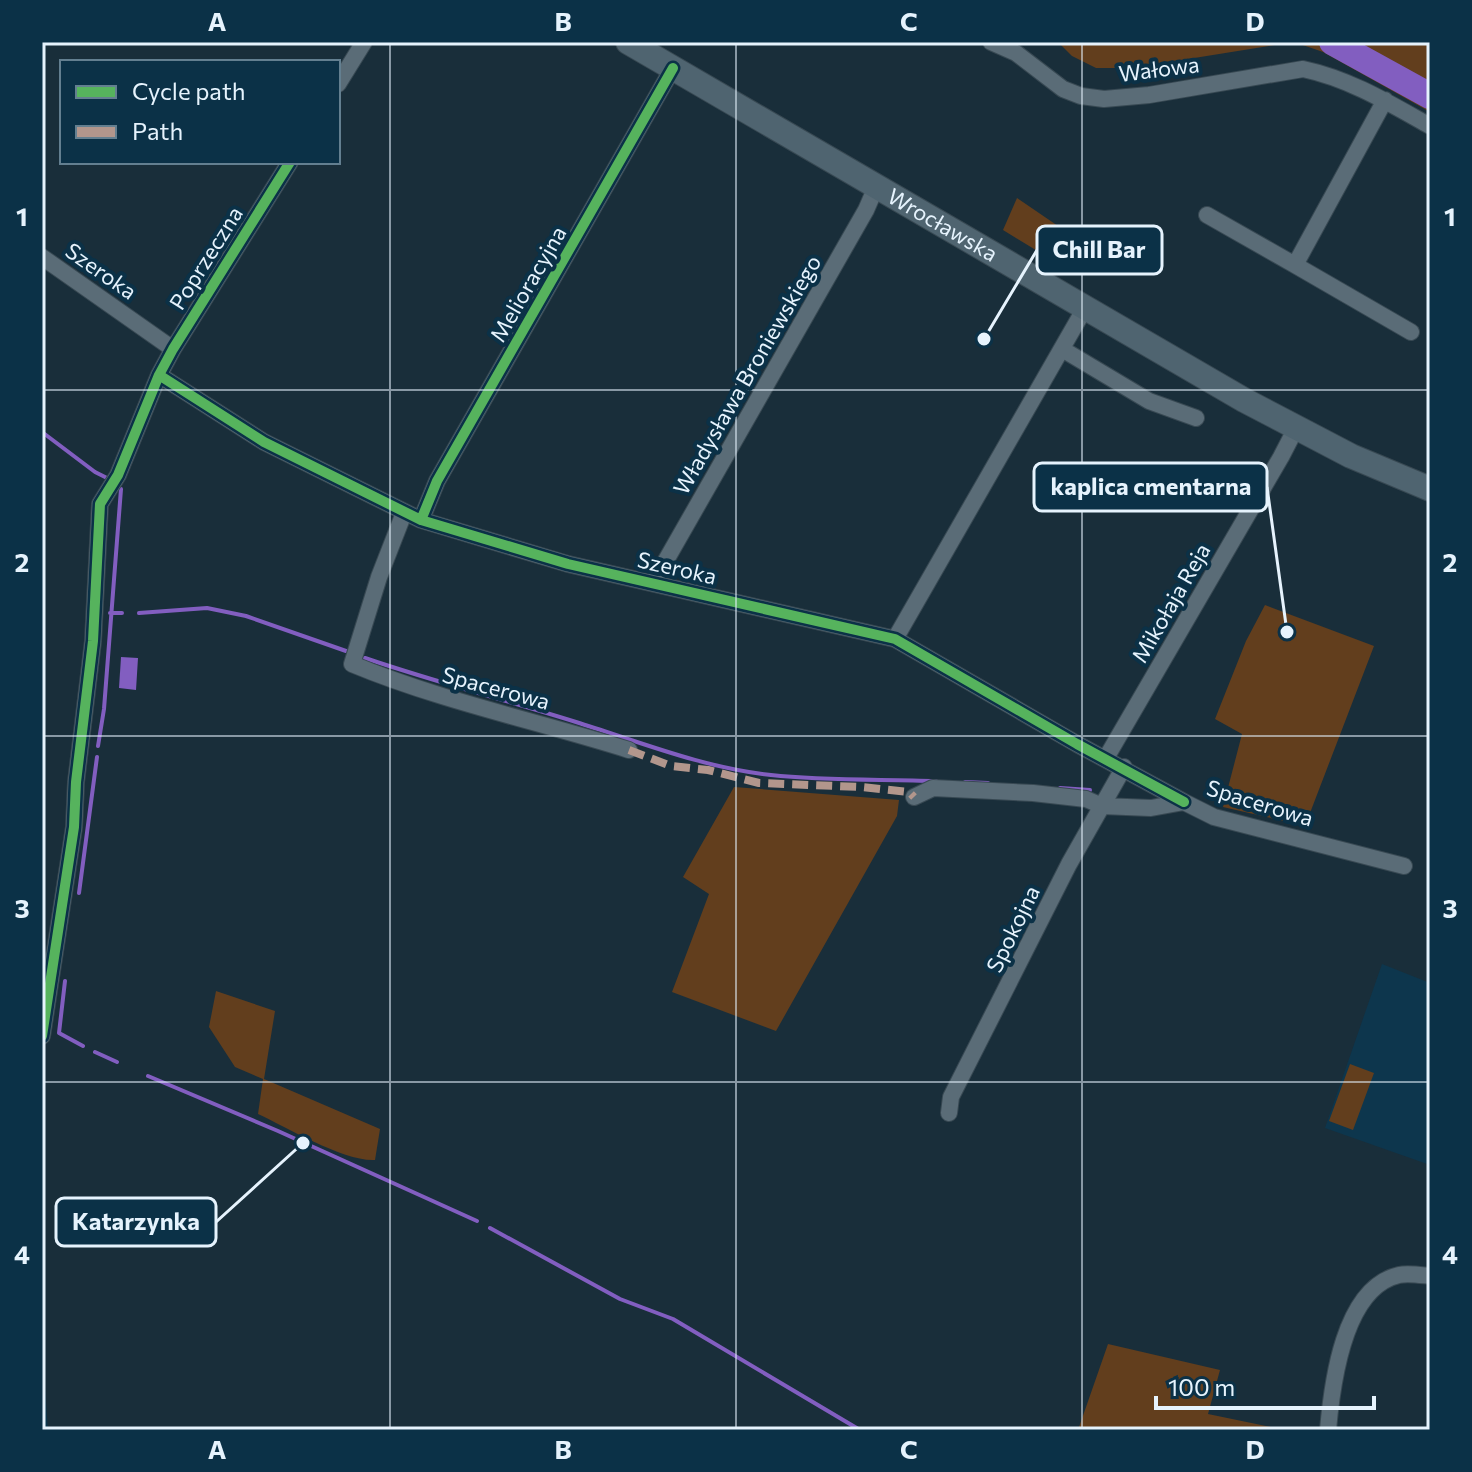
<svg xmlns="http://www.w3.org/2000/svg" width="1472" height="1472" font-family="Commissioner,sans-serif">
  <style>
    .built { fill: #0d364d }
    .green { fill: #623e1d }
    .water { fill: #825ec0 }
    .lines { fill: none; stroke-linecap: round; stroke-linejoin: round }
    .stream { stroke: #825ec0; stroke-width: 4 }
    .river { stroke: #825ec0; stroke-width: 26 }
    .street-casing { stroke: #384953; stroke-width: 18 }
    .primary-casing { stroke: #384953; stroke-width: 26 }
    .street { stroke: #5a6c77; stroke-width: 16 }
    .primary { stroke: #4f6470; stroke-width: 24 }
    .quiet { stroke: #b2968c; stroke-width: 8; stroke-dasharray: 16 8; stroke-linecap: butt }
    .cycleway-casing { stroke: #0b3147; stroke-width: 15 }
    .cycleway { stroke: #56b35d; stroke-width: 10 }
    .grid { fill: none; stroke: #e6f3fd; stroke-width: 2; stroke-opacity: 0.55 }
    .labels { text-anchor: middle; stroke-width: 8; stroke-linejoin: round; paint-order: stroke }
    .street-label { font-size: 22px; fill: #e6f3fd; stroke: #0b3147 }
    .leader { fill: none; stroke: #e6f3fd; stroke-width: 3 }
    .callout-dot { fill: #e6f3fd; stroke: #0b3147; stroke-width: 3 }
    .callout { fill: #0b3147; stroke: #e6f3fd; stroke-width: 3 }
    .callout-label { font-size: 24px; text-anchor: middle; font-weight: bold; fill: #e6f3fd }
    .neatline { fill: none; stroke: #e6f3fd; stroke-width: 3 }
    .grid-label { font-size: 26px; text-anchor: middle; font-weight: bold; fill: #e6f3fd }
  </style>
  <rect width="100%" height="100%" fill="#192e3a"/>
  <!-- built -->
  <path class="built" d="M1382 964 1430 983V1165L1325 1128Z
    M42 1347 48 1430H42Z"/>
  <!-- green -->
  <path class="green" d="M1058 42H1430V112L1323 52 1294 42 1132 68H1096L1072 56Z
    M1017 198 1080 241 1067 269 1003 230Z
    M1265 605 1374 646 1305 826 1223 807 1242 734 1215 719 1246 641Z
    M734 787 899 800 897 816 776 1031 672 992 709 894 683 877Z
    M216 991 275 1011 264 1079 380 1129 375 1160C345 1162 286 1127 258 1114L263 1079 235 1067 209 1027Z
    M1350 1064 1374 1073 1353 1130 1329 1121Z
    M1108 1344 1220 1370 1208 1414 1285 1430H1078Z"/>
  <!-- water -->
  <path class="water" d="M121 657 138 658 136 690 119 688Z"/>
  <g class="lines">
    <!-- stream -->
    <path class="stream" d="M42 432 95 472 107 478
      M110 613H122
      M139 613 207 608 246 616 346 651
      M365 658C435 682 506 700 576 722 640 742 704 768 771 775 825 781 881 779 936 781
      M98 746 104 709 121 489
      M965 782 988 783
      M1060 788 1090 790
      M79 893 97 757
      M65 981 59 1033 83 1046
      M95 1052 117 1062
      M148 1076 278 1131 477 1221
      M490 1228 620 1299 673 1319 860 1430"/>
    <!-- river -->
    <path class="river" d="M1332 42 1430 96"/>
    <defs>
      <path id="street" d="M991 42 1016 53 1063 89 1081 96 1104 99 1149 95 1303 69C1350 79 1389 103 1430 126
        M338 84 364 42
        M1207 215 1295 265 1385 100
        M42 257 173 349
        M1295 265 1411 332
        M1062 349 1149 401 1196 418
        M159 375 264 442 421 520 568 564 895 639 1077 744 1184 802
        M404 513 379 577 352 664C441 701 537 721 629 750
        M421 520 437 481 673 68
        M653 583 866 210 876 187
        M895 639 1085 308
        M1106 758 1281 457 1296 428
        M914 797 933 788 1033 793 1086 799 1102 806 1151 808 1184 802 1214 817 1404 866
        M42 1036 74 827 76 782 93 641 100 504 118 475 159 375 173 349 290 162
        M949 1113 951 1097 1069 864 1124 767
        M1328 1430C1332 1384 1343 1288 1399 1275 1408 1273 1420 1275 1430 1276"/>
      <g id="primary">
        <path id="s1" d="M628 42 1244 400 1351 456 1430 489"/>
      </g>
    </defs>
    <!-- street casing -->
    <use href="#street" class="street-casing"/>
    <!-- primary casing -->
    <use href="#primary" class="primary-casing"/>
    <!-- street -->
    <use href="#street" class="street"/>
    <!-- primary -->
    <use href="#primary" class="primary"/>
    <!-- quiet -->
    <path class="quiet" d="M629 750 671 766 708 770 759 783 862 787 909 792 914 797"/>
    <defs>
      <path id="cycleway" d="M159 375 264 442 421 520 568 564 895 639 1077 744 1184 802
        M421 520 437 481 673 68
        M42 1036 74 827 76 782 93 641 100 504 118 475 159 375 173 349 290 162"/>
    </defs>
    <!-- cycleway casing -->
    <use href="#cycleway" class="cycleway-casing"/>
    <!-- cycleway -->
    <use href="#cycleway" class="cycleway"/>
  </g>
  <!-- grid -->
  <path class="grid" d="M390 42V1430M736 42V1430M1082 42V1430M42 390H1430M42 736H1430M42 1082H1430"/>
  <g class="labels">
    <!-- street labels -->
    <g class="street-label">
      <text transform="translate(1159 69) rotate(-7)" y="8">Wałowa</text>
      <text dy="8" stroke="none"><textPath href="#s1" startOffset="364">Wrocławska</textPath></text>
      <text transform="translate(206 258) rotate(-58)" y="8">Poprzeczna</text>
      <text transform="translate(101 271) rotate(35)" y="8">Szeroka</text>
      <text transform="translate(528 284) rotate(-60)" y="8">Melioracyjna</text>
      <text transform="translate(747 375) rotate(-60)" y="8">Władysława Broniewskiego</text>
      <text transform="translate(677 568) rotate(13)" y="8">Szeroka</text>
      <text transform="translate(1171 603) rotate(-60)" y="8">Mikołaja Reja</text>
      <text transform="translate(496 688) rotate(15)" y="8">Spacerowa</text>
      <text transform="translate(1260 803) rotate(17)" y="8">Spacerowa</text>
      <text transform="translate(1013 929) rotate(-64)" y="8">Spokojna</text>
    </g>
  </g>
  <!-- callouts -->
  <path class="leader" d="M984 339L1037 250M1287 632L1267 487M303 1143L216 1222"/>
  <g class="callout-dot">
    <circle cx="984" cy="339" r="8"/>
    <circle cx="1287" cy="632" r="8"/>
    <circle cx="303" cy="1143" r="8"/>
  </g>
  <g class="callout">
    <rect x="1037" y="226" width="125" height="48" rx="8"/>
    <rect x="1034" y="463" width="233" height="48" rx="8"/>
    <rect x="56" y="1198" width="160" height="48" rx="8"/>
  </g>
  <g class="callout-label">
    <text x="1099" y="258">Chill Bar</text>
    <text x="1151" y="495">kaplica cmentarna</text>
    <text x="136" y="1230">Katarzynka</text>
  </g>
  <!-- border -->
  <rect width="1472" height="1472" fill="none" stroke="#0b3147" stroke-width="88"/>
  <!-- legend -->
  <rect x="60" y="60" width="280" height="104" fill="#0b3147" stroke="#637f90" stroke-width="2"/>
  <rect x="76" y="86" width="40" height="12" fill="#56b35d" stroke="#637f90" stroke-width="2"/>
  <text x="132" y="100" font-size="24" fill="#e6f3fd">Cycle path</text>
  <rect x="76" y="126" width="40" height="12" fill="#b2968c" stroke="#637f90" stroke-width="2"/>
  <text x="132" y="140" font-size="24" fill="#e6f3fd">Path</text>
  <!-- scale -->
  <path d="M1156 1396v12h218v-12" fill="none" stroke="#e6f3fd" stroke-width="4"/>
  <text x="1168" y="1396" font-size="24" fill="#e6f3fd" stroke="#0b3147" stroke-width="6" paint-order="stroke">100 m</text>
  <rect x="44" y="44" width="1384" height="1384" class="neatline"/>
  <g class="grid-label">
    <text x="217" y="31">A</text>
    <text x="563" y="31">B</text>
    <text x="909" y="31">C</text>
    <text x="1255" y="31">D</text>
    <text x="22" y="226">1</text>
    <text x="1450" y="226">1</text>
    <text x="22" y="572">2</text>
    <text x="1450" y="572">2</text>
    <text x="22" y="918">3</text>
    <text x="1450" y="918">3</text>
    <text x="22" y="1264">4</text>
    <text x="1450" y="1264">4</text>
    <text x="217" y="1459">A</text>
    <text x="563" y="1459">B</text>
    <text x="909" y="1459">C</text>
    <text x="1255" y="1459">D</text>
  </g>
</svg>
